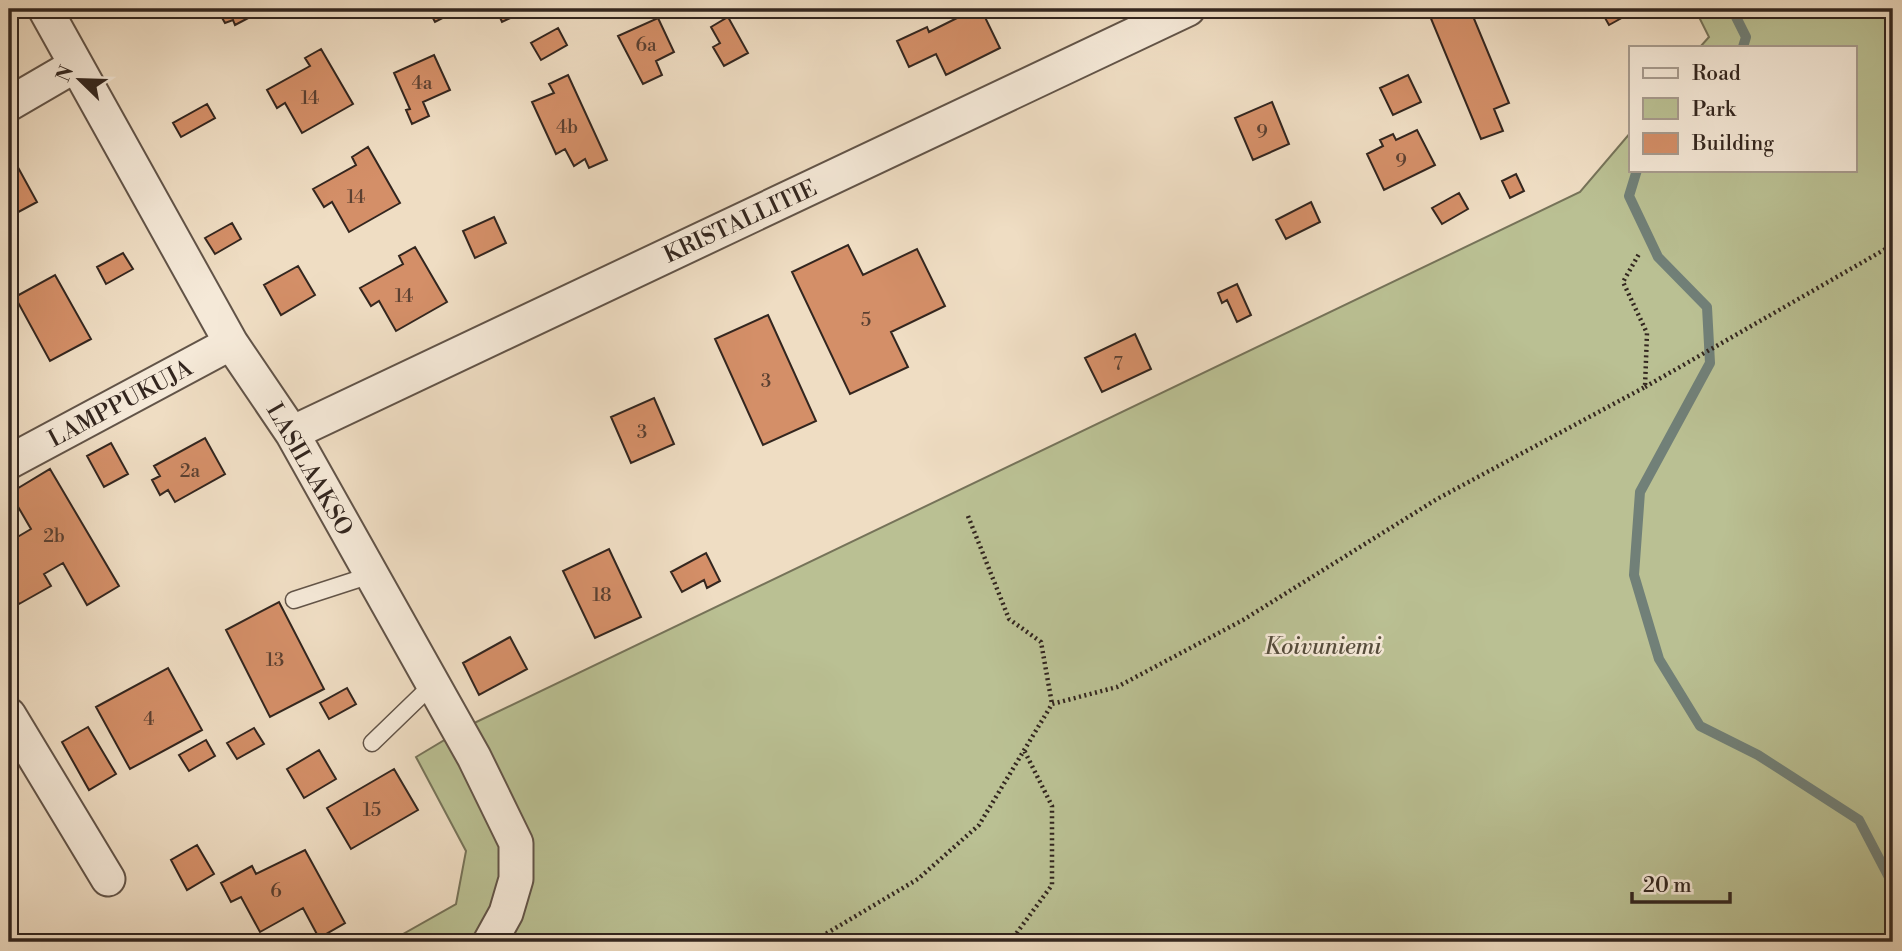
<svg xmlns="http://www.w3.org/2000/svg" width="1902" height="951" font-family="'Libre Bodoni',serif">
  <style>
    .green { fill: #bac093; stroke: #767359; stroke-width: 2 }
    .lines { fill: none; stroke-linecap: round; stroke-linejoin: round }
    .stream { stroke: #718078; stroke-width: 10 }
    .building { fill: #d48f68; stroke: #33261f; stroke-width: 2 }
    .lane-casing { stroke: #625448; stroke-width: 19 }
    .street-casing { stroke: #625448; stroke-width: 37 }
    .path { stroke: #33261f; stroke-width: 4.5; stroke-dasharray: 2 3.5; stroke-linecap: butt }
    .lane { stroke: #f5e9d8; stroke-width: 16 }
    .street { stroke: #f5e9d8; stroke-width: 33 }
    .labels { text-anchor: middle; stroke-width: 5; stroke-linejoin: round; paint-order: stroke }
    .number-label { font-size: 19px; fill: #5b4031 }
    .street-label { font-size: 23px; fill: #33261f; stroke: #f5e9d8 }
    .park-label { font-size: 23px; font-style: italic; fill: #554c3c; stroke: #f5e9d8 }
  </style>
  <rect width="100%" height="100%" fill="#efddc3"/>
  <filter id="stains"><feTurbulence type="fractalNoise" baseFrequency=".00286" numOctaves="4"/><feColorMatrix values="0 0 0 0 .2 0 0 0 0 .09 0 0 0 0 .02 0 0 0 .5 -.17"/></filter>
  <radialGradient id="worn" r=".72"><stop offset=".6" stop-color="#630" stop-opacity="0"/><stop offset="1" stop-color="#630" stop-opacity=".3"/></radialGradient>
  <!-- green -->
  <path class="green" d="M1695 9H1893V942H389L456 904 466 851 416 757 468 726 1580 192 1631 132V170H1855V47H1700L1709 37Z"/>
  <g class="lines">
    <!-- stream -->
    <path class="stream" d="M1732 9 1746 37 1743 47
      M1637 170 1629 196 1658 257 1707 307 1710 363 1640 492 1634 575 1659 659 1700 726 1758 755 1859 820 1893 885"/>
  </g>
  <!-- building -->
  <path class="building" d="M217 9H251L254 15 235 25 233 20 225 23Z
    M428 9H460L435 22Z
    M496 9H524L525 11 502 22Z
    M975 9H981L1000 48 946 75 936 54 909 67 897 41 927 27 929 32Z
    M1427 9H1470L1509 103 1494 109 1503 131 1481 139Z
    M1600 9H1635L1636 10 1609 25Z
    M728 17 748 53 724 66 713 47 720 43 711 27Z
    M658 18 674 52 656 61 662 75 643 84 618 36Z
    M558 28 567 45 541 60 531 43Z
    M321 49 353 104 302 133 285 103 277 108 267 90 310 66 305 58Z
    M434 55 450 90 423 102 429 116 412 124 406 110 410 109 394 73Z
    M568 75 607 160 589 168 585 159 574 166 565 149 556 154 532 102 554 93 549 84Z
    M1408 75 1421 102 1393 115 1380 88Z
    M1272 102 1289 144 1253 160 1235 118Z
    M207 104 215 118 181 137 173 123Z
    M1417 130 1435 165 1384 190 1367 154 1383 146 1380 140 1393 134 1396 140Z
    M368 147 400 203 349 232 332 202 324 207 313 189 356 165 352 157Z
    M9 151 37 202 9 217Z
    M1516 174 1524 191 1510 198 1502 181Z
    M1459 193 1468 209 1442 224 1432 208Z
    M1311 202 1320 222 1286 239 1276 220Z
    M494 217 506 243 475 258 463 231Z
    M232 223 241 239 215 254 205 238Z
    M848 245 863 275 917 249 945 306 891 332 908 367 850 394 792 272Z
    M415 247 447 302 396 331 379 301 371 306 360 288 403 264 399 256Z
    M123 253 133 269 106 284 97 267Z
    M298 266 315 295 281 315 264 285Z
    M55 275 91 339 50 361 15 297Z
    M1237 284 1251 315 1237 322 1227 300 1222 303 1218 293Z
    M768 315 816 421 763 445 715 339Z
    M1135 334 1151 369 1102 392 1085 358Z
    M654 398 674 444 631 463 611 417Z
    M205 438 225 474 175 502 168 490 160 495 152 480 160 476 154 466Z
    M111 443 128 474 104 487 87 456Z
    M50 469 119 586 87 605 63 563 44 574 51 586 19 604 9 587V568L12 566 9 542 31 529 10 493Z
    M609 549 641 617 595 638 563 571Z
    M706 553 720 581 707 588 704 580 682 592 671 572Z
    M279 602 324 689 270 717 226 630Z
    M510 637 527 669 479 695 463 663Z
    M168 668 202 730 130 769 96 707Z
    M347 688 356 704 329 719 320 703Z
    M88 727 116 774 89 790 62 742Z
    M254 728 264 744 237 759 227 743Z
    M206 740 215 756 189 771 179 755Z
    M319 750 336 779 304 798 287 769Z
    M394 769 418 810 351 849 327 808Z
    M197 845 214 874 187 890 171 860Z
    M305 850 345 923 319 938 303 908 260 932 241 897 231 902 221 883 252 866 256 874Z"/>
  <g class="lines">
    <defs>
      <path id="lane" d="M294 600 371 575
        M372 743 433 684"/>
      <path id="street" d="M45 9 231 343 292 433 474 757 516 843V879L506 913 490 942
        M9 104 76 65
        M292 433 1188 9
        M9 462 231 343
        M9 715 108 879"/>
    </defs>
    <!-- lane casing -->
    <use href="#lane" class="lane-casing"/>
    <!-- street casing -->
    <use href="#street" class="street-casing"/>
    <!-- path -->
    <path class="path" d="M1645 387 1889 247 1893 254
      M968 516 1009 619 1041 642 1052 704
      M812 942 918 879 979 825 1052 704 1117 687 1243 620 1437 499 1645 387 1647 333 1623 282 1639 254
      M1010 942 1052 885V806L1024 750"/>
    <!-- lane -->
    <use href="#lane" class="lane"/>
    <!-- street -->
    <use href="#street" class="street"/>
  </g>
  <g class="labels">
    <!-- number labels -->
    <g class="number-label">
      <text x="646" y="51">6a</text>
      <text x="422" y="89">4a</text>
      <text x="310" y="104">14</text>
      <text x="567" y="133">4b</text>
      <text x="1262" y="138">9</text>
      <text x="1401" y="167">9</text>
      <text x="356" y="203">14</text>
      <text x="404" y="302">14</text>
      <text x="866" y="326">5</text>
      <text x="1118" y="370">7</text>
      <text x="766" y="387">3</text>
      <text x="642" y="438">3</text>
      <text x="190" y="477">2a</text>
      <text x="54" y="542">2b</text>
      <text x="602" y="601">18</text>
      <text x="275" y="666">13</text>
      <text x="149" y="725">4</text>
      <text x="372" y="816">15</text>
      <text x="276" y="897">6</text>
    </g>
    <!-- street labels -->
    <g class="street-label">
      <text transform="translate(740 221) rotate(-25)" y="8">KRISTALLITIE</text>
      <text transform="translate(120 403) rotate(-28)" y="8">LAMPPUKUJA</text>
      <text transform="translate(310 469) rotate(60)" y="8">LASILAAKSO</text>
    </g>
    <!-- park labels -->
    <g class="park-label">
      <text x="1323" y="654">Koivuniemi</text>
    </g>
  </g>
  <!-- margin -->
  <rect width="1902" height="951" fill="none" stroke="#efddc3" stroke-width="35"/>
  <rect x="10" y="10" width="1881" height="930" fill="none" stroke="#33261f" stroke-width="3.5"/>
  <rect x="18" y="18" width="1867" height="916" fill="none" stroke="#33261f" stroke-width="2"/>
  <!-- legend -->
  <rect x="1629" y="46" width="228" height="126" fill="#f5e9d8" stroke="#a79b8e" stroke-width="2"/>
  <rect x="1643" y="68" width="35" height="10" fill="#f5e9d8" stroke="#a79b8e" stroke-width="2"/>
  <text x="1692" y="80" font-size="21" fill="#33261f">Road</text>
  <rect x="1643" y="98" width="35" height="21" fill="#bac093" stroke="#a79b8e" stroke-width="2"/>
  <text x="1692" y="116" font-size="21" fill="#33261f">Park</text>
  <rect x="1643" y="133" width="35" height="21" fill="#d48f68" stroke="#a79b8e" stroke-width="2"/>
  <text x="1692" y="150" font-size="21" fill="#33261f">Building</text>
  <!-- north arrow -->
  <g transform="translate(80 80) rotate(293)" stroke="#f5e9d8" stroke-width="5" paint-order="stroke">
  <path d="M0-5L12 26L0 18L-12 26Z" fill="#33261f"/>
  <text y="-10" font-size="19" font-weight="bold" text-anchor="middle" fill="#33261f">N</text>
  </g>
  <!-- scale -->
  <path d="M1632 892v10h98v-10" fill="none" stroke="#33261f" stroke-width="3.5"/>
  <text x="1643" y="892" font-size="21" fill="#33261f" stroke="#f5e9d8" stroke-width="5" paint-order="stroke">20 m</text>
  <rect width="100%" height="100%" filter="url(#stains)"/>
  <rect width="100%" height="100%" fill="url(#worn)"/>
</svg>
